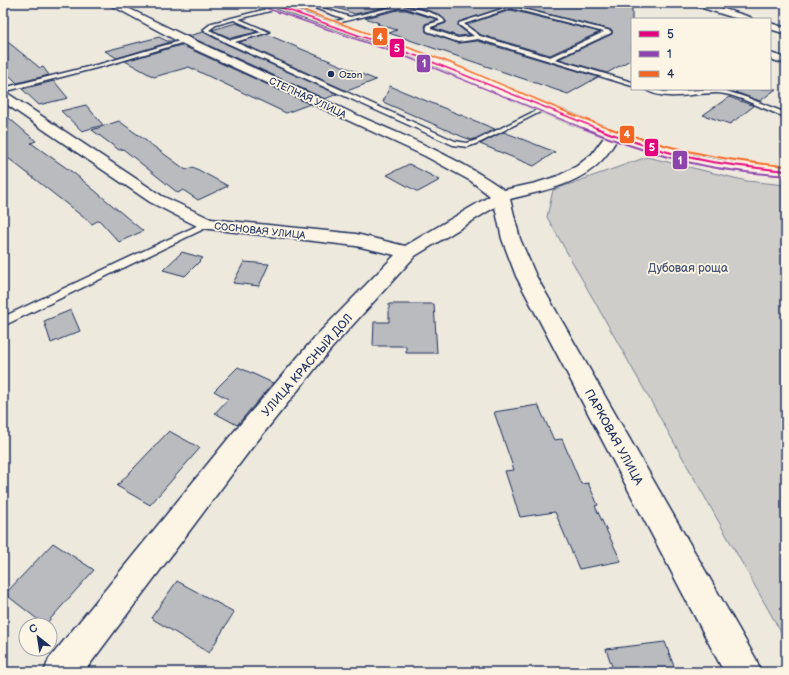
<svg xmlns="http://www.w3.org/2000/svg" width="789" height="675" font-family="'Balsamiq Sans',sans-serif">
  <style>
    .green { fill: #cfcdca; stroke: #757e94 }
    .building { fill: #babbbe; stroke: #1b2f5e }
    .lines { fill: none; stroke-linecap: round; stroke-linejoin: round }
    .lane-casing { stroke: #1b2f5e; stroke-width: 3 }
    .street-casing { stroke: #1b2f5e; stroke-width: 3 }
    .secondary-casing { stroke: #1b2f5e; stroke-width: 3 }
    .lane { fill: #fcf5e5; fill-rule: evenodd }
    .street { fill: #fcf5e5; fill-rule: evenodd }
    .secondary { fill: #fcf5e5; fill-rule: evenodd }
    .bus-1-far1-casing { stroke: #fcf5e5; stroke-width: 3 }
    .bus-1-casing { stroke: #fcf5e5; stroke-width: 4 }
    .bus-2-far1-casing { stroke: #fcf5e5; stroke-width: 3 }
    .bus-2-casing { stroke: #fcf5e5; stroke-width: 4 }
    .bus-3-far1-casing { stroke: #fcf5e5; stroke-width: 3 }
    .bus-3-casing { stroke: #fcf5e5; stroke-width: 4 }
    .bus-1-far1 { stroke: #e5007d; stroke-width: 1.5 }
    .bus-1 { stroke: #e5007d; stroke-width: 2 }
    .bus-2-far1 { stroke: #8e44ad; stroke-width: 1.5 }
    .bus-2 { stroke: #8e44ad; stroke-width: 2 }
    .bus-3-far1 { stroke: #f26522; stroke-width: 1.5 }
    .bus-3 { stroke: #f26522; stroke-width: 2 }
    .poi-dot { fill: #1b2f5e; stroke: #fcf5e5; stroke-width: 1.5 }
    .labels { text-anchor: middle; stroke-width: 3.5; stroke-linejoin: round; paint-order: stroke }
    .far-poi-label { font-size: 10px; fill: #1b2f5e; stroke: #fcf5e5; text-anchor: start }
    .far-street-label { font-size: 10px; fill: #1b2f5e; stroke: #fcf5e5 }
    .park-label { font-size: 12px; fill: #485679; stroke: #fcf5e5 }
    .street-label { font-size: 12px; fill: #1b2f5e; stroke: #fcf5e5 }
    .line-badge { stroke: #fcf5e5; stroke-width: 1.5 }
    .badge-label { font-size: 11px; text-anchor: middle; font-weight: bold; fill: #fff }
  </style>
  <rect width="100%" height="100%" fill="#eee9dd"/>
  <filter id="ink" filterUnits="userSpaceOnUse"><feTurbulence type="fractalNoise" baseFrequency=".025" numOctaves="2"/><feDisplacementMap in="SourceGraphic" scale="8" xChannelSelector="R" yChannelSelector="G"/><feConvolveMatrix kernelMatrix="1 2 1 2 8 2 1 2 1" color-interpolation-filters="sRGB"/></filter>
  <g filter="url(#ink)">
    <!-- green -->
    <path class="green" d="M647 157 747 181 786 185V641L547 217 553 190Z"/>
    <!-- building -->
    <path class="building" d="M331 3H632V59L607 73 559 59 612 34V30L511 5 459 22 458 26 470 35 458 36 433 28 446 23V21L438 14 424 9 398 4 355 14 331 6Z
      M398 10H406L436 19 437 20 425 24 426 32 458 43 478 41 598 77 568 94 389 33 397 30 377 24 379 23 365 18Z
      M511 10 600 32 550 55 481 35 467 24Z
      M236 23 257 32 231 38 212 30Z
      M203 32 226 44 337 94 325 99 188 36Z
      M266 34 299 48 376 80 347 91 239 42Z
      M159 37 167 41H174L117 58 105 51Z
      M3 38 40 68 43 67 49 75 17 83 3 69Z
      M181 45 310 104 286 113 189 67 154 77 125 61Z
      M54 81 68 98 39 105 22 89Z
      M390 86 495 129 472 140 463 137 383 102Z
      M740 89H776L760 101 735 92Z
      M729 97 754 106 730 124 703 115Z
      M86 105 103 125 82 131 61 111Z
      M3 113 36 141 31 143 75 174 143 231 119 242 99 220 92 224 3 154Z
      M119 121 186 170 193 167 228 186 198 200 183 190 178 193 123 149 119 150 92 130Z
      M503 132 509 134 555 152 534 166 480 144Z
      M409 164 440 180 418 192 387 175Z
      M182 252 203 258 185 276 163 270Z
      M244 262 269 264 259 286 233 283Z
      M389 304H434L437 353H406V346H373L374 322H389Z
      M71 310 80 331 51 343 44 321Z
      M238 367 273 383 237 425 215 413 228 399 214 391Z
      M538 405 554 440 562 439 581 484 588 483 598 505 595 506 621 561 579 569 555 512 520 517 505 471 514 470 494 412Z
      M169 431 200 448 150 505 117 486Z
      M53 543 94 570 45 625 5 594Z
      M177 581 234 612 209 653 151 618Z
      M665 642 676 672H614L606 649Z"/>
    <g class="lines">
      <defs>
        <path id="lane" d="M301 3H307L350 17 398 6C408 6 442 13 445 22L431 27V29L458 38 474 36 459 25V23L511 6 611 31V33L555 59 632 82V86L478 39 458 42 427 31 426 25 440 21 437 18 406 8H398L329 25 327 23 345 19ZM511 8 604 32 550 57 480 36 464 24Z
          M279 6 281 8 239 19 269 32 235 42 455 141 467 143 477 140 543 107 548 108 481 142 467 147 453 145 227 43 203 30 212 23ZM234 20 262 32 231 40 209 30 216 25Z
          M183 40 188 41 108 65 3 92V88L104 63Z
          M645 89H654L664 92 720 89 748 98 786 113V117C766 111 738 94 718 93 696 92 665 103 645 89Z
          M207 221 211 224 210 226 3 326V317Z"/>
        <path id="street" d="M107 3H118C193 41 271 76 348 111 401 135 457 156 504 190L536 183 558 176 577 166 592 154 608 132 613 131 618 132 620 135C614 143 609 153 602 160 579 185 542 191 510 199L520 239 536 276 756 659 761 672H724L516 276 502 239 495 207 415 256 331 349 250 450 84 672H44L49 659 232 434 315 337 395 255 356 246 201 228 150 202 3 102V92L7 93 162 196 211 219 356 234 405 246 490 196 471 181 425 156 181 43Z
          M692 3H705L750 17 752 19H738L693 5Z
          M770 23 786 28V34L770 29Z
          M770 53 786 58V64L770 59Z"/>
        <path id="secondary" d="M264 3H276C333 23 391 41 447 63 530 96 610 134 696 155 726 162 756 164 786 166V176C756 173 726 170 696 164 607 143 525 104 441 69 384 45 324 26 265 5Z"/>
      </defs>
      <!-- lane casing -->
      <use href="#lane" class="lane-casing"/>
      <!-- street casing -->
      <use href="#street" class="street-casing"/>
      <!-- secondary casing -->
      <use href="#secondary" class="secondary-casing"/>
      <!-- lane -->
      <use href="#lane" class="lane"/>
      <!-- street -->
      <use href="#street" class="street"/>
      <!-- secondary -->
      <use href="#secondary" class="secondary"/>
      <defs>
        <path id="bus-1-far1" d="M268 3 422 58 599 129"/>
        <path id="bus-1" d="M596 128C632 142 669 154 707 161 733 166 760 168 786 171"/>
        <path id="bus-2-far1" d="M266 8 399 54 585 129"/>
        <path id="bus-2" d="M583 128C623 144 664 158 706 166 733 172 759 173 786 176"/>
        <path id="bus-3-far1" d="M283 3 446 61 571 114 612 129"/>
        <path id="bus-3" d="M609 128C668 149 724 161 786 166"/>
      </defs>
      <!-- bus-1-far1 casing -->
      <use href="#bus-1-far1" class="bus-1-far1-casing"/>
      <!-- bus-1 casing -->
      <use href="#bus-1" class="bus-1-casing"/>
      <!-- bus-2-far1 casing -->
      <use href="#bus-2-far1" class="bus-2-far1-casing"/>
      <!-- bus-2 casing -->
      <use href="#bus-2" class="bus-2-casing"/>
      <!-- bus-3-far1 casing -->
      <use href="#bus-3-far1" class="bus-3-far1-casing"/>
      <!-- bus-3 casing -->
      <use href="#bus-3" class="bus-3-casing"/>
      <!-- bus-1-far1 -->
      <use href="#bus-1-far1" class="bus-1-far1"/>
      <!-- bus-1 -->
      <use href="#bus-1" class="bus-1"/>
      <!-- bus-2-far1 -->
      <use href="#bus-2-far1" class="bus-2-far1"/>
      <!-- bus-2 -->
      <use href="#bus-2" class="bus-2"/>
      <!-- bus-3-far1 -->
      <use href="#bus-3-far1" class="bus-3-far1"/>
      <!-- bus-3 -->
      <use href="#bus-3" class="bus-3"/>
    </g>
  </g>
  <!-- markers -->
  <circle class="poi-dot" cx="331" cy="74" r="4"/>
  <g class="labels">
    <!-- far-poi labels -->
    <g class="far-poi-label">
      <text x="339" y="78">Ozon</text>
    </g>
    <!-- far-street labels -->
    <g class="far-street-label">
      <text transform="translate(308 97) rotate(25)" y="4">СТЕПНАЯ УЛИЦА</text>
      <text transform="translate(260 230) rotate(6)" y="4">СОСНОВАЯ УЛИЦА</text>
    </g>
    <!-- park labels -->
    <g class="park-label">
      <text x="688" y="272">Дубовая роща</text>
    </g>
    <!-- street labels -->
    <g class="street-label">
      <text transform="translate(307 365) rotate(-49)" y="4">УЛИЦА КРАСНЫЙ ДОЛ</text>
      <text transform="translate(614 437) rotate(61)" y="4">ПАРКОВАЯ УЛИЦА</text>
    </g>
  </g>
  <g class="line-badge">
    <rect x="372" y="27" width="16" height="19" rx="4" fill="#f26522"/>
    <rect x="389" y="38" width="16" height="20" rx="4" fill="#e5007d"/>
    <rect x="416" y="54" width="15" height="19" rx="4" fill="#8e44ad"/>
    <rect x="619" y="125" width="16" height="19" rx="4" fill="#f26522"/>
    <rect x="644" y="138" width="15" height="19" rx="4" fill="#e5007d"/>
    <rect x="672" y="150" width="16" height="20" rx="4" fill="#8e44ad"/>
  </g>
  <g class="badge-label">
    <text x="380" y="41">4</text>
    <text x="397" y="52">5</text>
    <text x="424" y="67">1</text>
    <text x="627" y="138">4</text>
    <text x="652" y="151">5</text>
    <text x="680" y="164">1</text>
  </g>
  <!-- margin -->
  <rect width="789" height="675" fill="none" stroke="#fcf5e5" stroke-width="16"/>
  <rect x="8" y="8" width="773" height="659" fill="none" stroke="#1b2f5e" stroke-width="1.5" filter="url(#ink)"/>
  <!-- legend -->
  <rect x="631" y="18" width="140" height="72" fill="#fcf5e5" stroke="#a2a6af"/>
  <rect x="639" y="31" width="20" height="6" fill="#e5007d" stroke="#a2a6af"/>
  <text x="667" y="38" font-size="12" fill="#1b2f5e">5</text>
  <rect x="639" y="51" width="20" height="6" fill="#8e44ad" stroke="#a2a6af"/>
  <text x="667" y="58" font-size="12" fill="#1b2f5e">1</text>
  <rect x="639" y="71" width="20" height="6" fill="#f26522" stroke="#a2a6af"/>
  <text x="667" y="78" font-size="12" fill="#1b2f5e">4</text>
  <!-- north arrow -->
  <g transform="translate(38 637) rotate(330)"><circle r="19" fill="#fcf5e5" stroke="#a2a6af"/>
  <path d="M0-3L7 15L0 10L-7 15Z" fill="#1b2f5e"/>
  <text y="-6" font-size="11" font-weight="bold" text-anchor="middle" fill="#1b2f5e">С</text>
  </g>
</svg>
